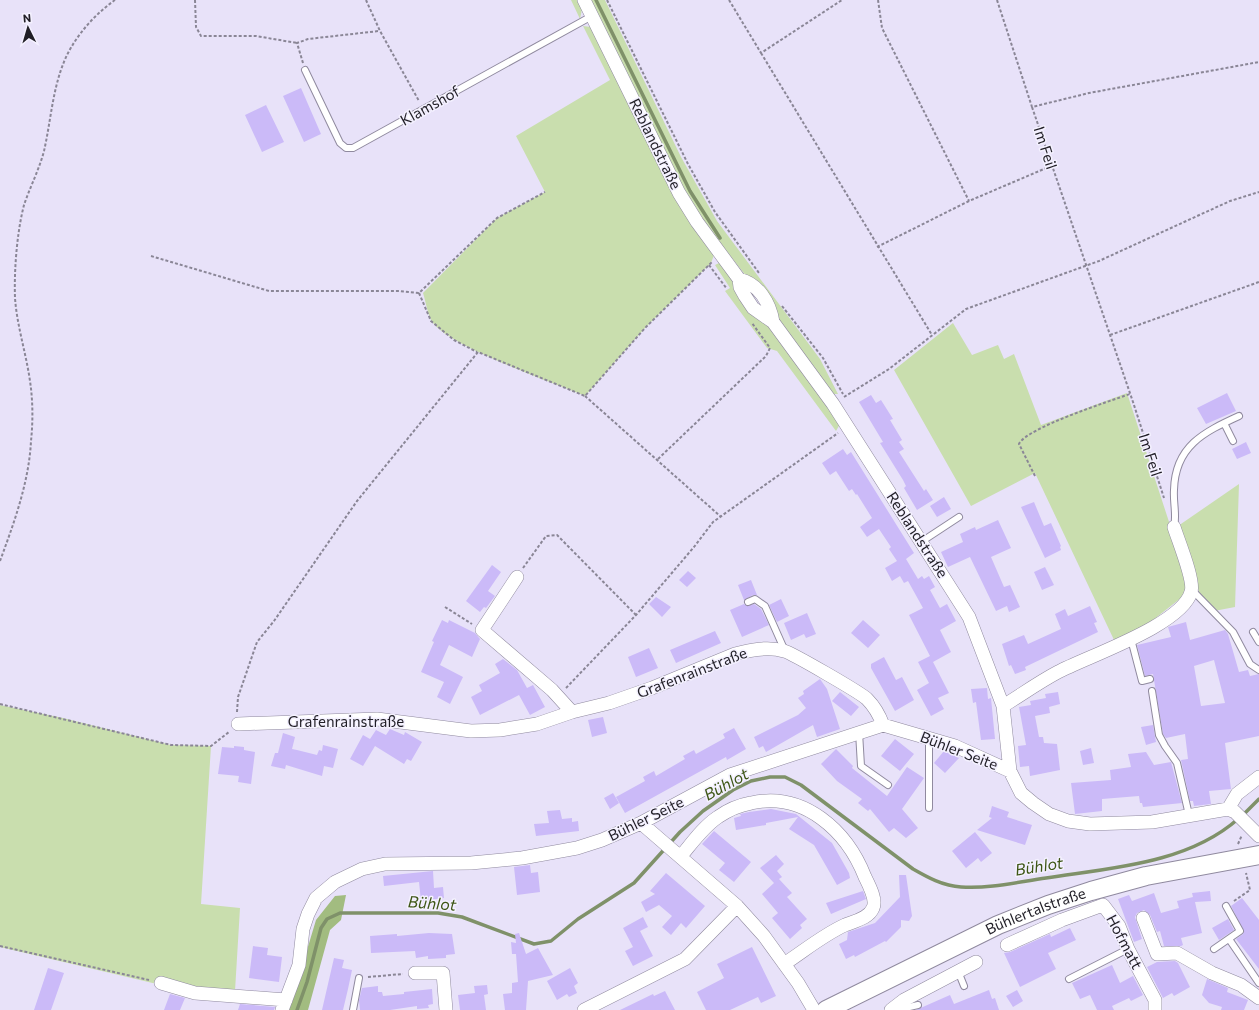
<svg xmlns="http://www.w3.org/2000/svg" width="1259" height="1010" font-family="Commissioner,sans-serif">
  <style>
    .green { fill: #c9deae }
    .forest { fill: #a2bc80 }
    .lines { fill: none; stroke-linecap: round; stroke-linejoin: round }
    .stream { stroke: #7f9169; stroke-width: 3.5 }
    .building { fill: #cbbaf8; fill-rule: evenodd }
    .service-casing { stroke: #908a9f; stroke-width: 8 }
    .minor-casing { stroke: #908a9f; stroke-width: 14 }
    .secondary-casing { stroke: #908a9f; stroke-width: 20 }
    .path { stroke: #8a8696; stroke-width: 2; stroke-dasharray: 3 2; stroke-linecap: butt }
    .service { stroke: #fff; stroke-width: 6 }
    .minor { stroke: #fff; stroke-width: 13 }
    .secondary { stroke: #fff; stroke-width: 18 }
    .labels { text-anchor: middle; stroke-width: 3; stroke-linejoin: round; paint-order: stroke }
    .street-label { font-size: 15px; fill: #201e26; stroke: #f4f1ff }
    .water-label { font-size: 16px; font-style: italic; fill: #3e5616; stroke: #f4f1ff }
  </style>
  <rect width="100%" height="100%" fill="#e8e2f9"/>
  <!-- green -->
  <path class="green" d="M571 0H578L582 9 580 19Z
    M591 0H605L681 157 717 221 820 359 838 394H834L750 281 709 229 683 188Z
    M583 26 591 27 714 255 711 263 645 328 585 396C555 383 444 345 431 320 427 312 426 302 423 293L497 218 545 192 516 136 610 80Z
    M721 262 754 313 770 328 840 424 836 431 777 351 767 348 725 291 730 288 715 265Z
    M953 323 972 355 998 345 1004 359 1014 354 1041 425 1127 393 1185 571 1186 594 1148 624 1115 642 1035 473 971 506 894 370Z
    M1239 484 1235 607 1214 611 1200 595 1178 526Z
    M0 705 63 718 171 745 211 746 201 904 240 908 235 991 195 993 0 947Z"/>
  <!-- forest -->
  <path class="forest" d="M346 895 341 920 330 930 308 1010H289L316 920 335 896Z"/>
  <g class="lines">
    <!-- stream -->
    <path class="stream" d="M596 0 690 191 720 238
      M1243 815 1259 799
      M297 1010 307 982 321 928 327 919 340 913H438L462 917 534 944 551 941 578 919 634 883 680 832 703 811 733 790 751 781 770 777H785L801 785 913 869C927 877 943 886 961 887 989 889 1018 882 1046 878 1110 868 1187 864 1238 819"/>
  </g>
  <!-- building -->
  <path class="building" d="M301 88 321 134 304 142 283 96Z
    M266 105 284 142 262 152 245 115Z
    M1227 393 1236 411 1206 424 1197 408Z
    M871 395 876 403 881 400 893 419 890 420 902 440 899 442 904 449 899 452 924 491 926 489 933 500 917 510 904 488 906 486 903 480 880 443 883 442 859 402Z
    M1246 442 1251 453 1237 459 1232 449Z
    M843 449 847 455 851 452 914 553 906 559 918 579 922 576 924 579 929 576 935 587 930 590 940 608 947 604 956 621 940 630 951 652 933 662 949 693 938 698 944 709 931 716 917 690 929 683 918 662 930 656 909 615 923 608 908 581 904 583 900 576 892 581 885 568 897 561 889 549 891 547 879 529 867 537 860 527 872 518 857 494 856 495 852 489 849 491 836 471 830 475 822 463Z
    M944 497 951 509 937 517 930 506Z
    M1034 502 1044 526 1051 523 1061 546 1060 547 1061 550 1045 558 1021 507Z
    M998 520 1011 548 991 557 1004 587 1010 585 1020 607 1009 612 1007 606 996 611 970 557 948 567 941 552 963 542 960 534 975 527 976 530Z
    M492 565 501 572 488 591 495 596 486 608 484 607 480 612 466 601Z
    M1045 567 1054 585 1042 590 1034 572Z
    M688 571 696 578 687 587 679 580Z
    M751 580 757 595H753L744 600 738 585Z
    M656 597 671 607 662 617 649 604Z
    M781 599 789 616 777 622 769 605Z
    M744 604 748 606 754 604 761 609 769 625 742 637 730 610Z
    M1090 606 1097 622 1094 623 1098 632 1025 667 1026 670 1015 674 1011 665 1009 666 1002 644 1024 635 1028 644 1061 629 1055 614 1065 609 1068 616Z
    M807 613 816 634 806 638 804 634 791 640 784 623Z
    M442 620 448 623 449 620 475 633 480 639 472 657 449 645 440 665 463 677 450 704 437 697 444 682 421 672 434 642 432 641Z
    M863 620 880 635 868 648 851 633Z
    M1186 622 1190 640 1225 630 1228 634 1239 672 1248 670 1250 676 1259 674V736L1225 743 1231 789 1209 791 1211 804 1194 806 1193 801H1190L1181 760 1188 759 1185 734 1166 738 1163 734 1153 674 1145 676 1137 645 1171 637 1168 627ZM1214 660 1225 703 1201 706 1194 666Z
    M715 631 721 643 676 663 670 650Z
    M649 648 658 668 636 677 628 657Z
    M884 657 896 680 902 677 914 700 895 711 871 668V664Z
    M503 659 517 670 527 688 533 685 545 707 530 715 519 695 480 715 471 697 482 691 479 685 500 673 495 664Z
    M820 679 827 689 840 729 817 737 813 725 766 752 763 746 759 748 754 737 798 715 806 708 798 698 804 694 803 691Z
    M987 688 988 699 991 698 995 739 981 740 976 702 973 703 971 689Z
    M840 692 859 707 851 716 832 701Z
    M1058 692 1060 704 1049 707 1050 713 1035 716 1039 737H1043L1044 743 1057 744 1060 770 1030 776 1029 766 1020 767 1018 746 1026 745 1019 707 1031 705 1030 701 1046 698 1045 694Z
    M603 717 607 733 592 737 588 720Z
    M1153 725 1156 742 1146 745 1141 727Z
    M734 728 746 749 727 760 726 757 625 813 616 797 645 781 643 777 654 771 656 776 685 759 683 756 694 750 696 754 725 738 723 734Z
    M390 729 404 735 405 732 422 742 411 761 407 759 404 764 375 746 363 766 350 759 363 735 370 739 376 730 386 735Z
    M283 733 295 737 292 749 297 750 317 755 319 750 322 751 323 745 338 749 333 768 324 766 322 776 286 765 285 769 271 766 275 753H278Z
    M895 739 914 754 900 771 881 756Z
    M234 746 244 747V750L255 752 251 784 238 782 239 776 218 774 222 747 234 748Z
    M1091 748 1094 763 1083 765 1080 751Z
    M836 749 853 766 852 768 887 796 907 767 924 778 902 809 918 828 906 838 894 828 889 832 870 809 868 811 858 803 862 799 837 781 821 764Z
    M944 751 959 758 945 773 934 763Z
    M1146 752 1154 765 1171 762 1182 803 1143 807 1142 803H1140L1139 796 1102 799V811L1075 814 1071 783 1111 780 1110 770 1131 767 1128 754Z
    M613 793 619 803 610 809 604 798Z
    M992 806 1009 812 1007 817 1032 825 1025 845 977 830 992 818 989 817Z
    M771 809 796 814 832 843 849 873 850 878 837 885 814 845 789 829 798 817 766 823V825L736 830 734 818 741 816 740 814 749 812Z
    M560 810 562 819 572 818V822L578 821 579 831 536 836 534 824 549 823 547 811Z
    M714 831 751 862 734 882 719 870 725 863 702 844Z
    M975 832 992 853 981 862 978 858 966 868 952 851Z
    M776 855 784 864 777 871 782 877 779 879 792 893 787 897 807 919 800 925 802 928 790 939 772 918 778 913 762 894 774 883 760 868Z
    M530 865 531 873 538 872 540 892 517 895 514 867Z
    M433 871 434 888 443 887 444 898 421 901 419 882 384 886 383 876Z
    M666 873 705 906 686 928 681 923 671 935 662 927 672 916 659 905 646 912 641 902 655 894 650 891Z
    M899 875H906L912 916 909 921 901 920V927L886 942 885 941 855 957 854 955 846 959 839 944 847 940 848 932 875 923 900 897Z
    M863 891 866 899 831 914 826 903Z
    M1210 891 1211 901 1195 902 1202 933 1181 938 1183 945 1181 946H1164L1160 931 1157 932 1150 915 1144 910 1137 913 1135 917 1142 939 1134 942 1118 899 1129 895 1132 901 1154 893 1161 913 1179 908 1177 901 1193 897 1192 893Z
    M1242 898 1259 920V969L1236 939 1243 934 1244 931 1231 906Z
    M643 917 648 927 640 931 653 956 633 966 625 951 633 947 623 928Z
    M1228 919 1234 930 1219 940 1212 928Z
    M1070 928 1076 940 1048 953 1056 969 1020 987 1004 953 1010 952 1050 934 1051 937Z
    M429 933 452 934 455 954 446 955V958L428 959V956L416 958 415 951 371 953 370 936 397 934V936Z
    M519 933 526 954 538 948 553 975 528 981 526 1010H505L503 994 512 993V983L518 982 516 954H512L511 942 516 943 515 934Z
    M253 946 268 948 267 955 282 957 279 982 249 978Z
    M752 947 776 996 761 1003 758 997 730 1010H706L697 992 724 978 717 964Z
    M334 958 344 960 342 968 352 970 348 989 343 1010H322Z
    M1175 961 1178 963 1190 987 1174 996 1172 993 1163 998 1147 967 1157 962Z
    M1112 965 1120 983 1133 976 1143 995 1131 1001 1129 998 1112 1006 1114 1010H1097L1090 995 1080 999 1072 983Z
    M48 968 64 973 51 1010H34Z
    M570 968 578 983 574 986 577 993 569 997 567 994 557 1000 547 981Z
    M1207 979 1228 988 1227 992 1248 1000 1244 1010H1221L1222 1007 1209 1003 1202 995Z
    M487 985 488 994 484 995 486 1010H460L458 995 475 993 474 986Z
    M378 986V992H382L383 996 404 994V992L432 989 433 1004 428 1005 429 1008 417 1009V1006L390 1010H360L359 1000 362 988Z
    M989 990 992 999 995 998 999 1010H916L950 995 954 1004Z
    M1017 990 1023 1001 1013 1007 1006 996Z
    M665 991 675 1010H620L653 994 654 996Z
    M170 994 185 998 180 1010H164Z
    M240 1004 275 1007 274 1010H238Z"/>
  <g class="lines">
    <defs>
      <path id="service" d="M305 70 340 143 346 148H353L592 16
        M1224 423 1233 441
        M1174 527C1177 516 1173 502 1174 490 1175 446 1204 432 1239 416
        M921 542 959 517
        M1192 590 1233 632 1250 664 1259 670
        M748 602 755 599 765 606 785 651
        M1253 632 1259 642
        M1131 639 1142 681 1150 679
        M1152 691 1159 735 1165 746 1177 763 1189 815
        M859 732 861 766 888 785
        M929 739V808
        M1229 939 1259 983
        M1214 949 1240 931 1226 906
        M958 971 964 986
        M1069 979 1128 949
        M353 1010 359 978
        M897 1010 918 1005"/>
      <path id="minor" d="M584 0 679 193 697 222 739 279 740 287 745 296 753 308 773 322 833 404 969 617 1003 706 1010 771 1021 793 1033 803 1049 814 1068 821 1090 824 1152 822 1228 809 1235 812 1259 836
        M739 279C759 284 770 303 773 322
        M517 577 482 630 552 690 572 712
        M1003 706C1021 695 1039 682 1058 672 1088 656 1182 625 1191 592 1195 581 1178 540 1174 527
        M238 724 377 719 471 731 500 730 537 724 572 712 609 703 652 688 735 654C750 650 768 646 784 651 792 653 861 693 867 699 875 707 879 714 883 725
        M1228 809 1237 794 1259 777
        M641 823 737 906 764 936 798 983 814 1010
        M681 856C692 843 703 827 718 817 728 810 740 805 751 803 804 791 847 831 865 877 869 885 877 900 873 908 869 918 855 921 845 925 823 935 804 951 784 964
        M1143 918 1157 954 1177 953 1212 973 1241 985 1259 998
        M1007 945 1062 920 1103 905 1119 926 1128 949 1155 1000V1010
        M415 973H443L446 1010
        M161 983 195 993 286 1000
        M282 1010 299 965 303 929 308 914 316 898 335 882 362 869 385 864 471 863 522 858 577 848 602 840 641 823 730 775 883 725 955 746 1010 771
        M584 1010 685 959 737 906
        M891 1010 904 1000 976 962"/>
      <g id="secondary">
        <path id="s1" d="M826 1010 998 925 1048 905 1091 891 1146 876 1259 855"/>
      </g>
    </defs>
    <!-- service casing -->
    <use href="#service" class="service-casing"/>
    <!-- minor casing -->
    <use href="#minor" class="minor-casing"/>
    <!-- secondary casing -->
    <use href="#secondary" class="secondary-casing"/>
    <!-- path -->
    <path class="path" d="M195 0 196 27 201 36H256L297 43
      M366 0 380 31 419 101
      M607 0 688 164 715 212 759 273
      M729 0 761 53 842 0
      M878 0 882 28 969 201
      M997 0 1032 107 1089 93 1259 62
      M761 53 932 335
      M303 63 297 43 308 39 379 31
      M1032 107 1133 402 1164 498
      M877 247 969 201 1051 166
      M151 256 269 291H399L419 293 497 218 545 192
      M709 265 727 289
      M419 293 431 321 454 340 477 352
      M782 306 823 358 843 394
      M1110 335 1259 282
      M585 396 720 516
      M844 397 889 369 966 309 1099 261 1230 201 1259 192
      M658 459 766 356 770 348 752 323
      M1035 476 1019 444C1026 428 1110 401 1130 394
      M0 561C14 523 29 482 31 441 33 422 33 401 30 381 26 353 17 326 15 298 14 270 17 232 24 205 30 187 39 170 44 151 52 116 53 77 72 46 82 29 98 12 115 0
      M523 568 546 536 557 535 636 615
      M445 607 472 624
      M566 688 636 615 694 547 713 522 838 433
      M0 704 171 745 211 746 229 732
      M237 712 238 697 257 642 274 621 357 501 478 352 585 396 645 328 712 262
      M1238 844 1242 835
      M1234 901 1250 890 1246 873
      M0 946 149 980
      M368 977 403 974"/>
    <!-- service -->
    <use href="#service" class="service"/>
    <!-- minor -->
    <use href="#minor" class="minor"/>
    <!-- secondary -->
    <use href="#secondary" class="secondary"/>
  </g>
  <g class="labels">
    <!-- street labels -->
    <g class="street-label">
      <text transform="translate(430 106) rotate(-29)" y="5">Klamshof</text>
      <text transform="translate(655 144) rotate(64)" y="5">Reblandstraße</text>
      <text transform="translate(1045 148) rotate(72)" y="5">Im Feil</text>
      <text transform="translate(1150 455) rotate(72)" y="5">Im Feil</text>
      <text transform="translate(917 535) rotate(57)" y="5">Reblandstraße</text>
      <text transform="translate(692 673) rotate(-21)" y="5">Grafenrainstraße</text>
      <text x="346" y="727">Grafenrainstraße</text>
      <text transform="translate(959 751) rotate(21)" y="5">Bühler Seite</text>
      <text transform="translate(646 819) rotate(-26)" y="5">Bühler Seite</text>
      <text dy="5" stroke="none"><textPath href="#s1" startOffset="232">Bühlertalstraße</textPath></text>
      <text transform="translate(1124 942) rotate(62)" y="5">Hofmatt</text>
    </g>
    <!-- water labels -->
    <g class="water-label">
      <text transform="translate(726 784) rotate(-29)" y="6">Bühlot</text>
      <text transform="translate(1039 866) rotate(-9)" y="6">Bühlot</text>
      <text transform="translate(432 903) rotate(4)" y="6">Bühlot</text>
    </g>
  </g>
  <!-- north arrow -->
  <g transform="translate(28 28) rotate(355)" stroke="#f4f1ff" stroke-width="3" paint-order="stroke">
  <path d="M0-3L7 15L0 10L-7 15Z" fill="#201e26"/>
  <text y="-6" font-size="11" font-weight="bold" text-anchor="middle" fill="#201e26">N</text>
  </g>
</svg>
